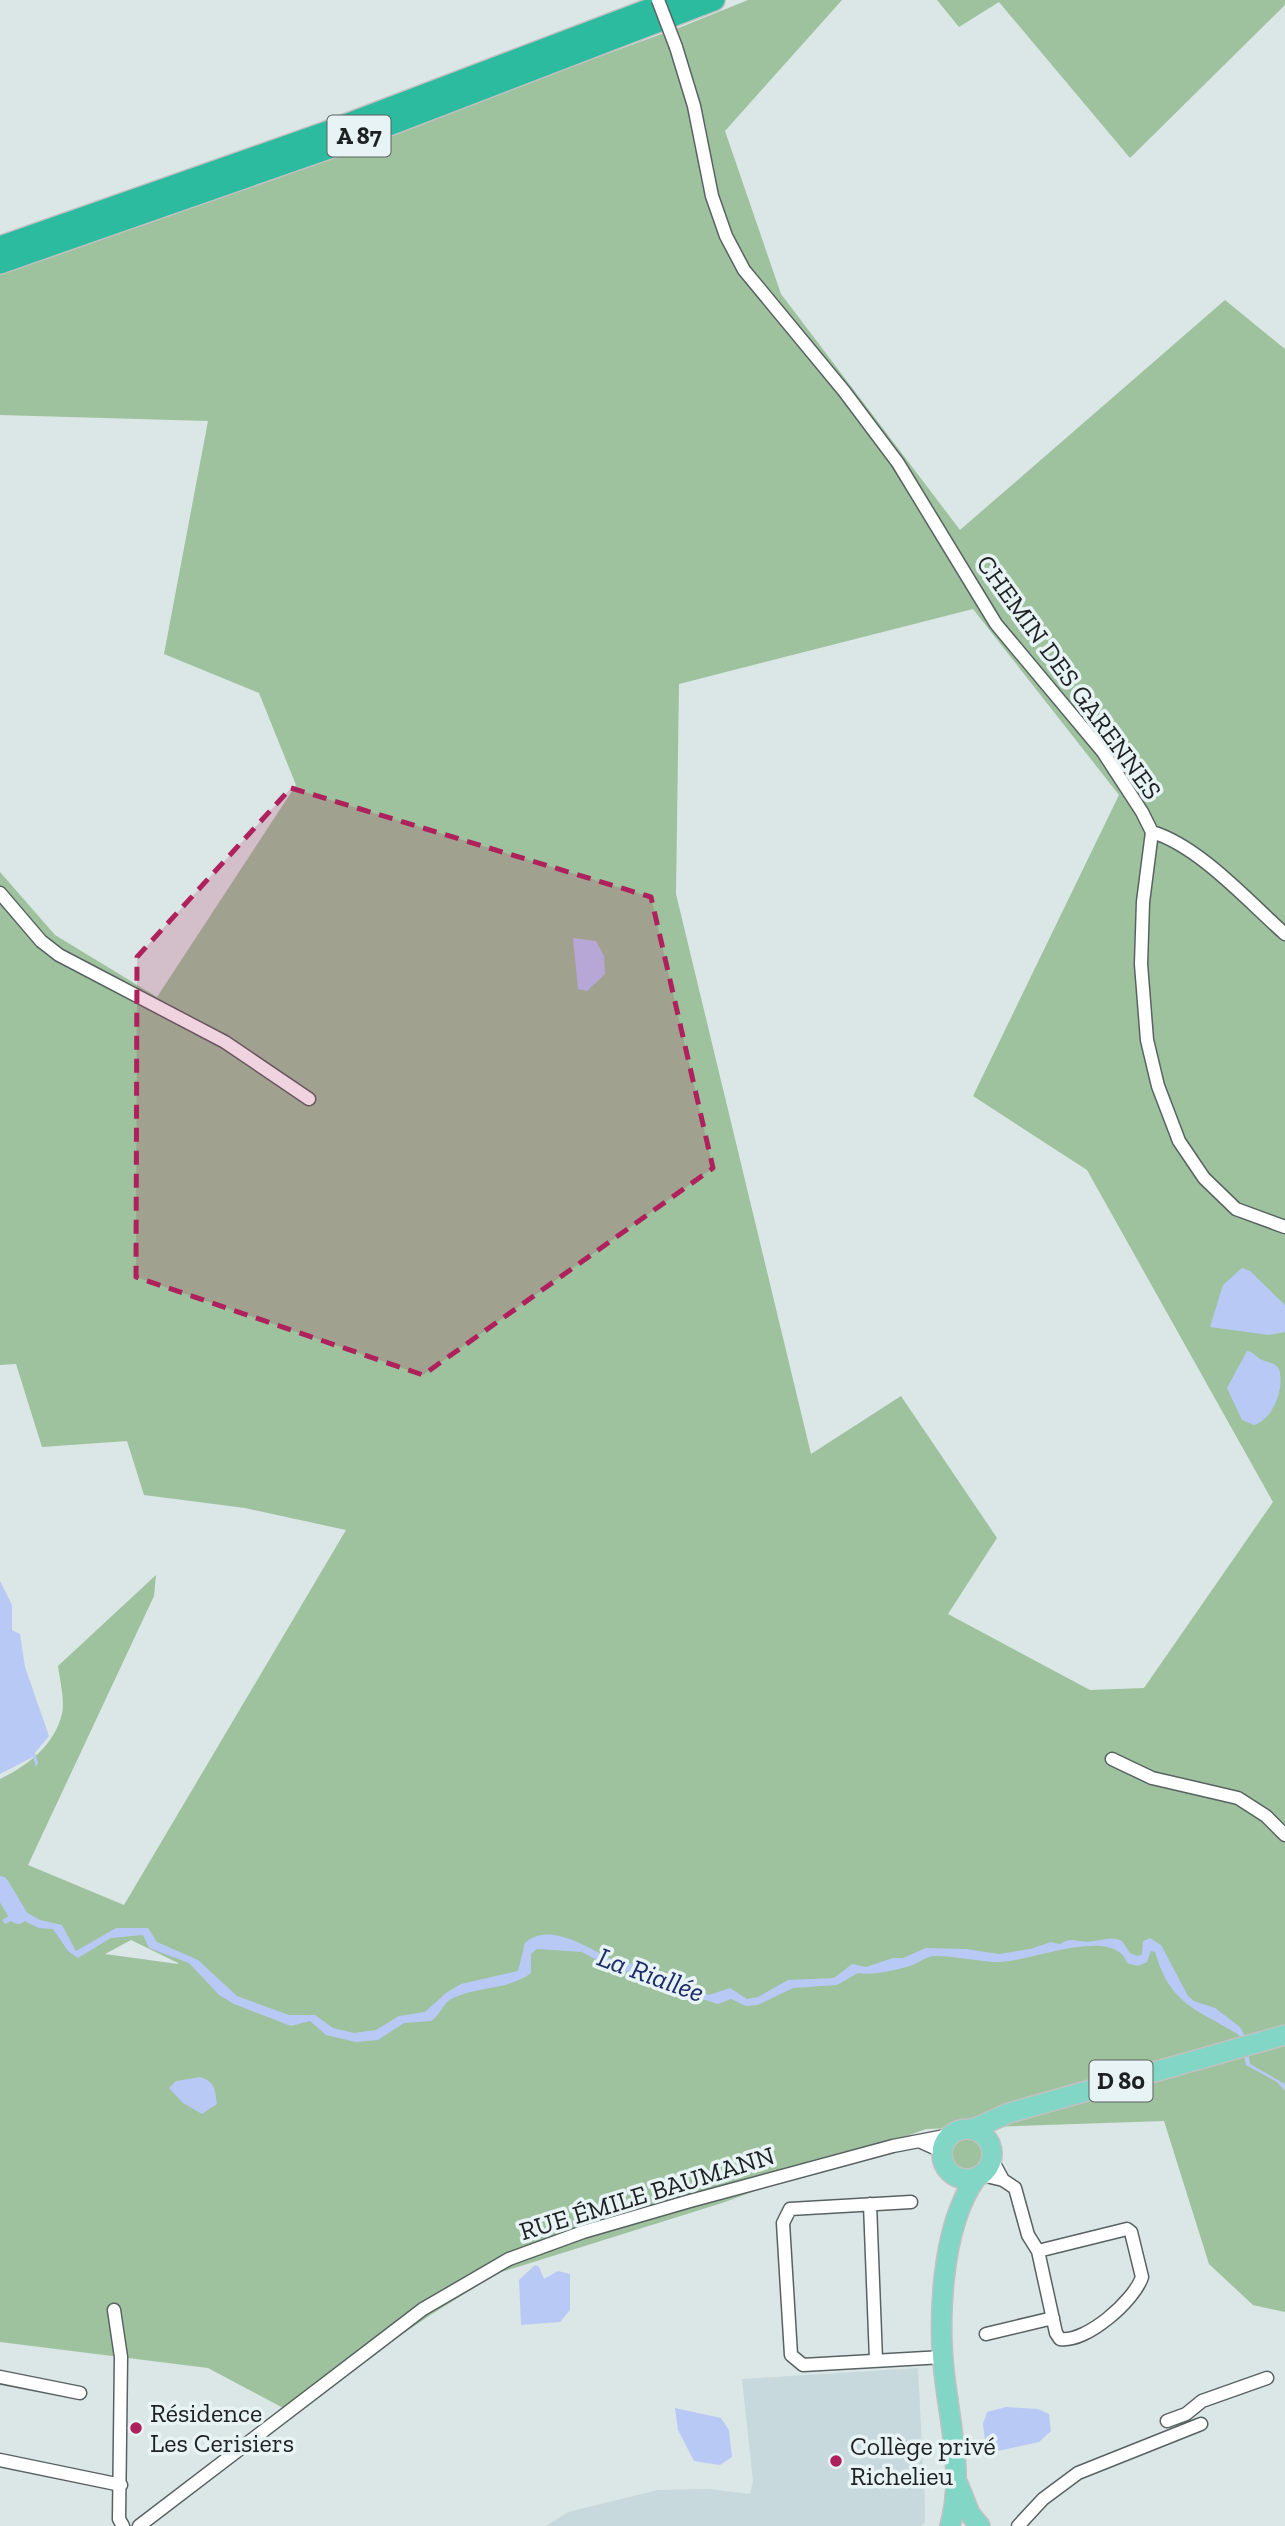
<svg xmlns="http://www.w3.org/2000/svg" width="1285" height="2526" font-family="'Zilla Slab',serif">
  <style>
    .built { fill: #c7d9dc }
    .green { fill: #9dc29d; fill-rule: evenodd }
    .water { fill: #b9c9f5 }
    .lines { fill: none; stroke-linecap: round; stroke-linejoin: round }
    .river { stroke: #b9c9f5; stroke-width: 18 }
    .minor-casing { stroke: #596263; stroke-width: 15 }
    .primary-casing { stroke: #c0c1c1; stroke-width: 22 }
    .motorway-casing { stroke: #c0c1c1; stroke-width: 24 }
    .minor { stroke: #fff; stroke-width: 12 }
    .primary { stroke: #81d6c6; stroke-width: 19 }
    .motorway { stroke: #2dbba0; stroke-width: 21 }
    .minor-bridge-casing { stroke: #596263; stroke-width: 15; stroke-linecap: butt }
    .minor-bridge { stroke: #fff; stroke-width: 12 }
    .marked { fill: #ae215c; fill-opacity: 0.2; stroke: #ae215c; stroke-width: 5; stroke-dasharray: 14 9; stroke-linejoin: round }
    .poi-dot { fill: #ae215c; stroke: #e8f3f5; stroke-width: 2.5 }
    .labels { text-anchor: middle; stroke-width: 7; stroke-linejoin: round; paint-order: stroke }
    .shield { fill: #e8f3f5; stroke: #5a6061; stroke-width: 2 }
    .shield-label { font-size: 24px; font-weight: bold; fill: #1d2122 }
    .street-label { font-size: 26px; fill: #1d2122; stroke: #e8f3f5 }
    .poi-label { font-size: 26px; fill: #1d2122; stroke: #e8f3f5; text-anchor: start }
    .water-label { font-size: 28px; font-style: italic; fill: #1c2b69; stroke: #e8f3f5 }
  </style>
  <rect width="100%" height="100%" fill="#dbe6e7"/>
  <!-- built -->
  <path class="built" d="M918 2368 925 2504V2522L921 2526H546L568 2512 658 2490 709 2489 750 2494 753 2481 742 2379Z"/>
  <!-- green -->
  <path class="green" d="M748 0H842L725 131 781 294 960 530 1225 300 1285 349V2312L1253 2305 1209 2264 1164 2121 926 2129 722 2203 498 2273 432 2314 289 2411 208 2368 0 2342V1779C27 1766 54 1746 62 1714 65 1701 60 1680 58 1666L156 1575 154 1596 28 1865 124 1905 346 1530 245 1508 144 1495 127 1441 42 1447 16 1364 0 1365V872L55 935 157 997 296 785 259 693 164 654 208 421 0 415V274L681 27ZM973 609 1119 795 973 1096 1087 1170 1273 1502 1144 1688 1090 1690 948 1614 997 1538 901 1396 811 1454 676 894 679 684ZM131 1940 178 1963V1964L105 1954Z
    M937 0H1285V5L1130 158 999 2 959 27Z
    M946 2155a20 20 0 1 1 40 0a20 20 0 1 1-40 0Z"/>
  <!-- water -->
  <path class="water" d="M573 938 596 941 604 956 605 974 587 991 578 989Z
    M1242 1268 1250 1271 1285 1305V1332L1269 1335 1210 1327 1223 1285Z
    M1247 1351C1254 1352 1255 1356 1260 1359 1268 1363 1273 1361 1279 1369 1285 1389 1273 1419 1254 1425L1242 1420 1227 1388Z
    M0 1581 12 1605V1630L20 1634 25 1667 49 1736 35 1753 38 1763 36 1767 33 1757 0 1774Z
    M21 1909 40 1920 62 1925 76 1951 116 1928H148L157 1942 198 1960 237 1996 289 2015H315L333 2028 354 2033 376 2030 399 2016 425 2012 446 1993 461 1984 518 1971 525 1943C552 1919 594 1953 620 1963 626 1965 636 1962 646 1965 667 1973 688 1986 709 1995L730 1988 747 1999 758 1997 788 1980 834 1978 852 1964 866 1967 893 1958H903L926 1948 966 1949 999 1954 1030 1949 1051 1942 1060 1944C1073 1935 1080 1944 1094 1941 1105 1940 1111 1936 1122 1941L1130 1953 1137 1956 1142 1954 1143 1941 1150 1938 1161 1945 1188 1996 1194 2001 1215 2008 1240 2027 1246 2038 1250 2064 1285 2084V2091L1277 2082 1246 2065 1239 2035C1196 2008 1171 2006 1155 1952L1151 1951 1147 1962 1138 1966 1127 1963C1114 1925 1030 1962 999 1962 978 1962 957 1956 935 1956 926 1956 919 1963 910 1966 895 1970 872 1976 858 1973L837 1985 793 1988 758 2005 746 2006 731 1999 718 2004 686 1994 643 1971 619 1972 582 1952 537 1949 531 1954V1973C509 1990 478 1986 453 1998 442 2003 441 2015 431 2021L404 2023 378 2040 356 2042 326 2035 310 2021 291 2026 234 2004 219 1995 189 1963 149 1948 143 1935 111 1938 78 1958 68 1951 53 1929 39 1928 18 1918 5 1924 2 1920Z
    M200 2077C216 2082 215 2091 217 2104L202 2114 183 2103 169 2088 176 2081Z
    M535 2265 539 2267 544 2279 558 2271 570 2274V2310L560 2322 521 2325 519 2280Z
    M1006 2407 1038 2409 1049 2414 1051 2431 1039 2442 998 2451 985 2441 983 2424 987 2412Z
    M675 2408 721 2418 729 2430 732 2457 720 2465 694 2461 678 2430Z"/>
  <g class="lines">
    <!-- river -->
    <path class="river" d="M0 1885 18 1915"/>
    <defs>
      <path id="minor" d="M676 47 694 106 712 196 726 236 744 270 844 391 898 463 996 624 1103 752 1142 812 1152 832 1143 902 1141 964 1147 1040 1158 1086 1179 1141 1204 1178 1236 1209 1285 1227
        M1152 832C1199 846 1248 901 1285 934
        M0 893 41 941 59 955 225 1042 309 1099
        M1112 1759 1152 1778 1238 1798 1266 1816 1285 1835
        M919 2141 941 2151
        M982 2175 1003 2180 992 2160
        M1003 2180 1015 2188 1028 2235 1038 2251 1056 2333 1060 2339C1086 2343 1134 2301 1142 2277L1131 2232 1127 2229 1038 2251
        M911 2202 790 2209 783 2223 791 2355 803 2365 943 2357
        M870 2204 876 2360
        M114 2310 121 2357 119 2519 123 2526
        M986 2334 1053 2318
        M0 2377 80 2393
        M1167 2421 1186 2414 1202 2401 1267 2378
        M0 2460 121 2485
        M139 2526 423 2309 509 2259 583 2232 690 2201 893 2146 950 2135
        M1018 2526 1043 2499 1078 2473 1201 2424"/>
      <path id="primary" d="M942 2154a25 25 0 1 1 50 0a25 25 0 1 1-50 0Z
        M973 2129 1009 2113 1285 2035
        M958 2484 970 2514 980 2526
        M950 2526C963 2479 952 2434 946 2387 937 2327 940 2228 976 2178"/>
      <path id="motorway" d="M0 247 324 133 674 0
        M0 263 329 148 714 0"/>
    </defs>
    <!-- minor casing -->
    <use href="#minor" class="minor-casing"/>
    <!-- primary casing -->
    <use href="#primary" class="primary-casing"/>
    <!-- motorway casing -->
    <use href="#motorway" class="motorway-casing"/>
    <!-- minor -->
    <use href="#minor" class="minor"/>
    <!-- primary -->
    <use href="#primary" class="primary"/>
    <!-- motorway -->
    <use href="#motorway" class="motorway"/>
    <defs>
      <path id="minor-bridge" d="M658 0 676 47"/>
    </defs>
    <!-- minor-bridge casing -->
    <use href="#minor-bridge" class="minor-bridge-casing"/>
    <!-- minor-bridge -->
    <use href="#minor-bridge" class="minor-bridge"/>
  </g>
  <!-- marked area -->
  <path class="marked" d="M291 788 651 897 713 1168 423 1375 136 1277 137 957Z"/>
  <!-- markers -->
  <g class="poi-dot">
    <circle cx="136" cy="2428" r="7"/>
    <circle cx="836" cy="2461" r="7"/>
  </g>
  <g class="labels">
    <!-- shield labels -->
    <g class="shield">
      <rect x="327.5" y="115.5" width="63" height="41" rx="5"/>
      <rect x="1089.5" y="2060.5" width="63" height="41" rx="5"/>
    </g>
    <g class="shield-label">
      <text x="359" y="144">A 87</text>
      <text x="1121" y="2089">D 80</text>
    </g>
    <!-- street labels -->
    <g class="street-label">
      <text transform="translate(1069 677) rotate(54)" y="9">CHEMIN DES GARENNES</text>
      <text transform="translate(647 2193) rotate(-17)" y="9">RUE ÉMILE BAUMANN</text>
    </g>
    <!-- poi labels -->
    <g class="poi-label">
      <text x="150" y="2422">Résidence<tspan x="150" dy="30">Les Cerisiers</tspan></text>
      <text x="850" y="2455">Collège privé<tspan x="850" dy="30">Richelieu</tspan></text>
    </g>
    <!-- water labels -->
    <g class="water-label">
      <text transform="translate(651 1974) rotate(20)" y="10">La Riallée</text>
    </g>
  </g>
</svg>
